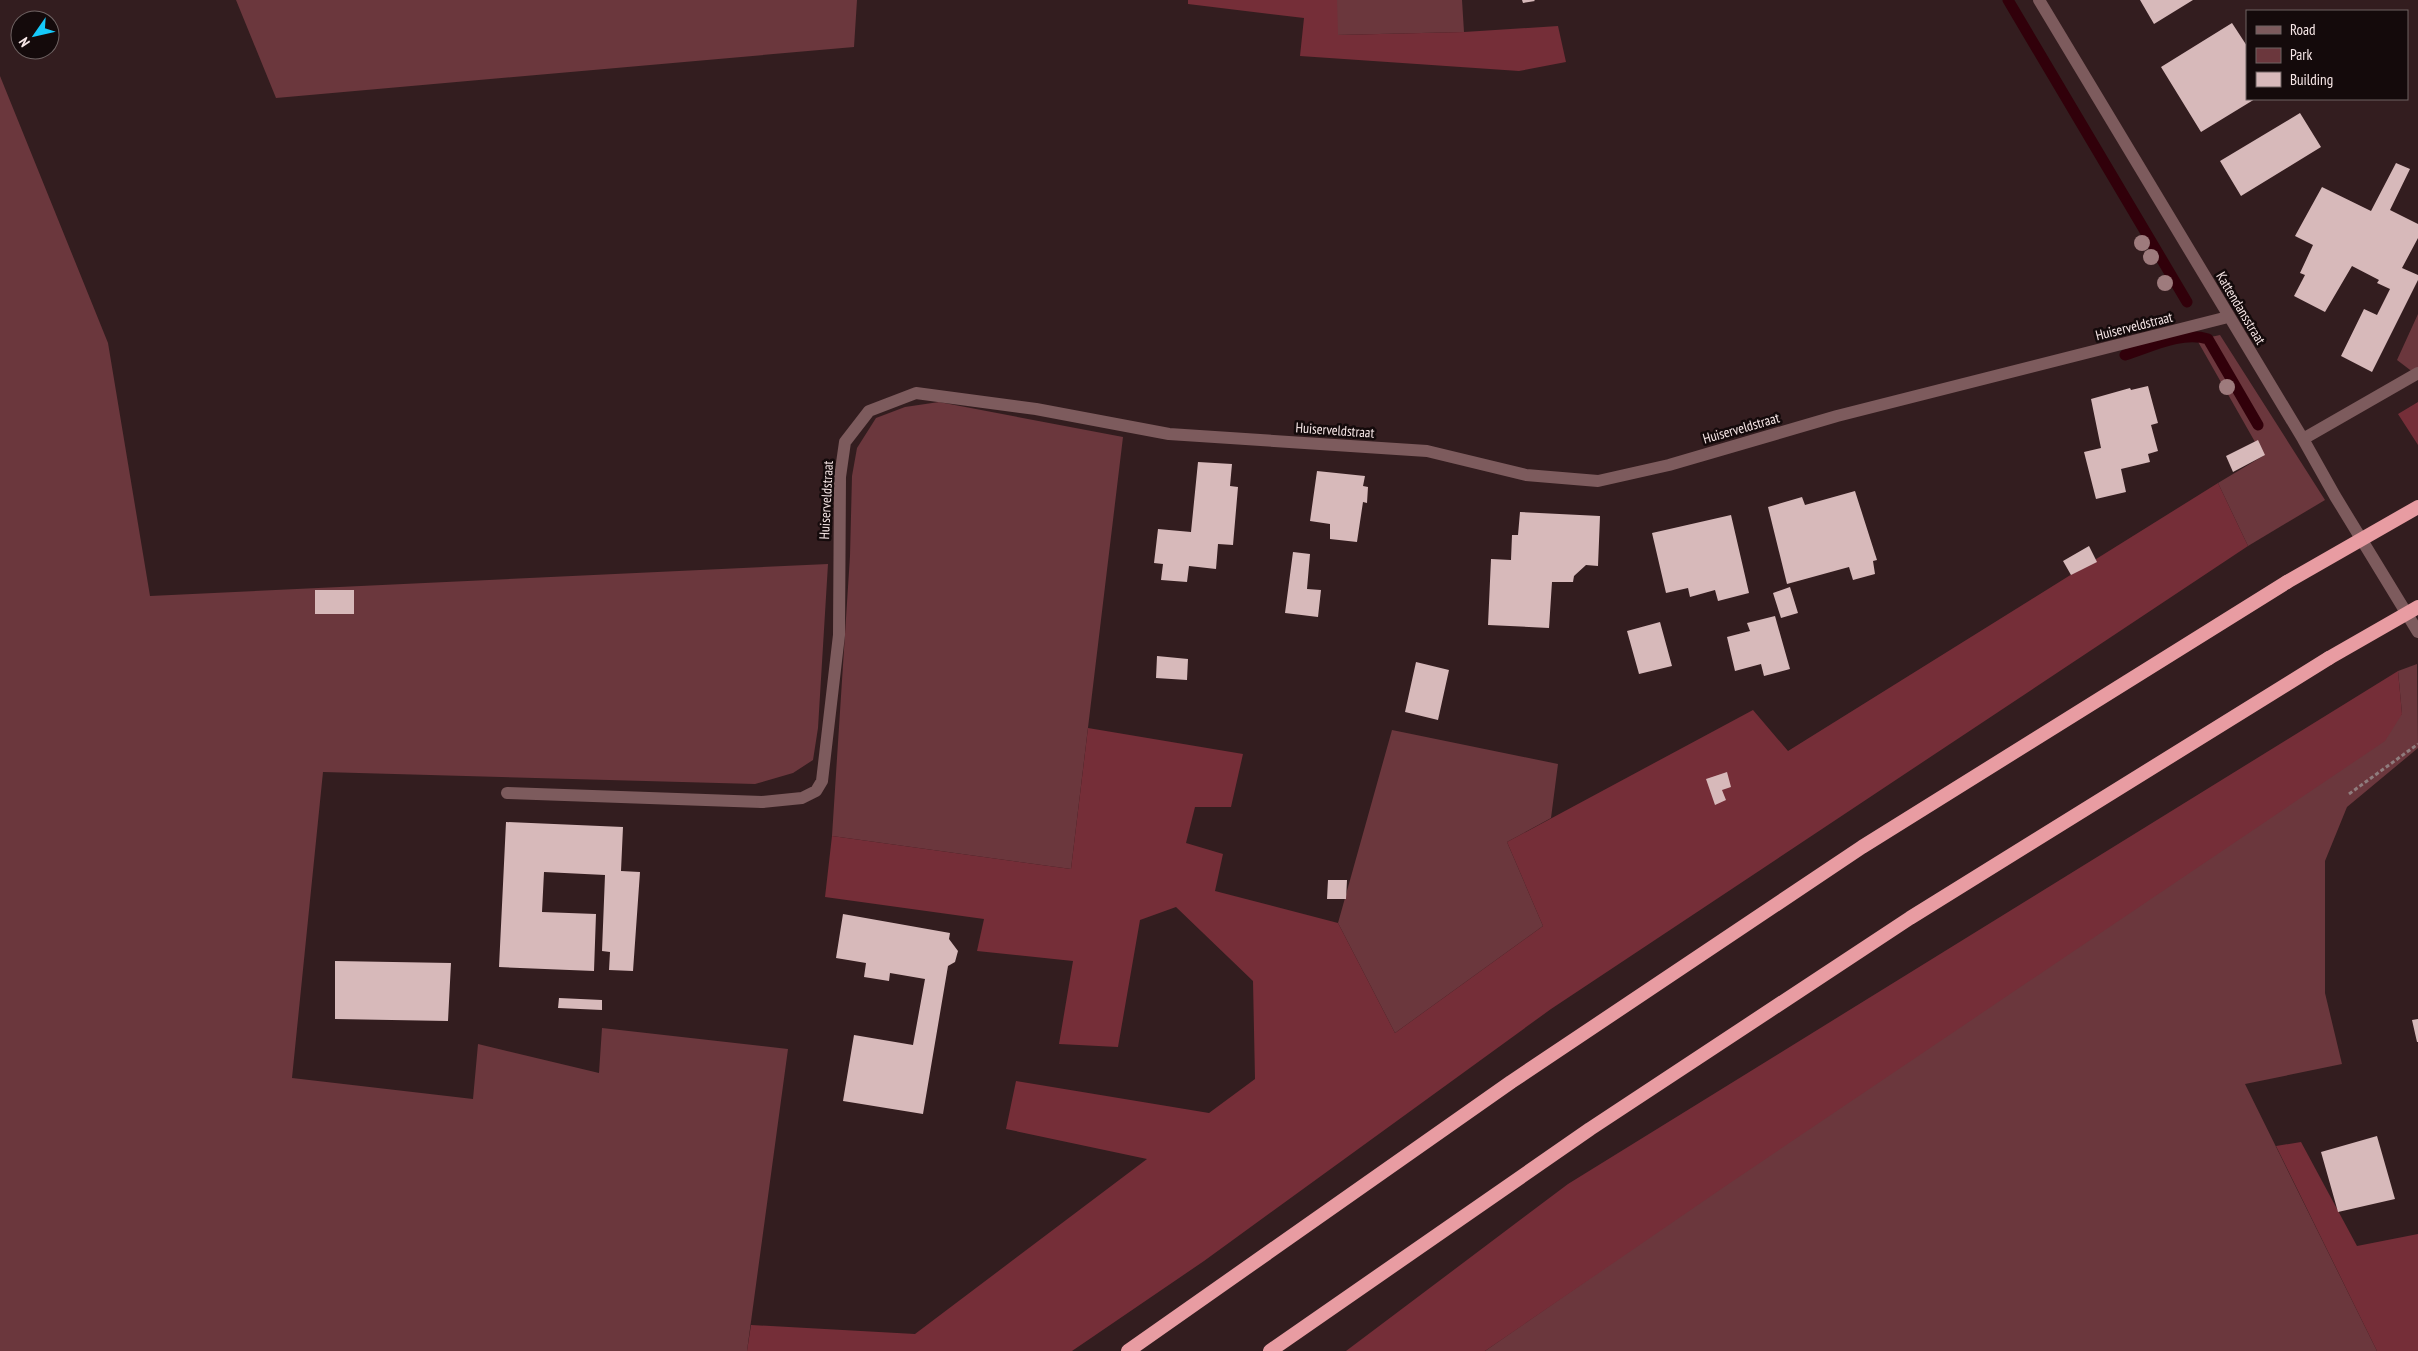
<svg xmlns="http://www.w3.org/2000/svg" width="2418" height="1351" font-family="'PT Sans Narrow',sans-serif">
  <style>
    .green { fill: #6b373d }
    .forest { fill: #752e38 }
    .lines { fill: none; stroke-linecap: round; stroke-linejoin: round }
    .stream { stroke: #31000a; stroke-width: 11 }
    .building { fill: #d7b9ba }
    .path { stroke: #8f7c7d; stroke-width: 3; stroke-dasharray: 4 2.5; stroke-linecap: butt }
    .service { stroke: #7d5b5d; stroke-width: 12 }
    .minor { stroke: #7d5b5d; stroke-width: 12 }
    .trunk { stroke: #e89ca2; stroke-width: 14 }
    .trunk-bridge { stroke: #e89ca2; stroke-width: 14 }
    .tree { fill: #9e7b7d }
    .labels { text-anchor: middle; stroke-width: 5; stroke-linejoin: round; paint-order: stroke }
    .street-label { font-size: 14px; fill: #f8e8e8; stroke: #140a0b }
  </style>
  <rect width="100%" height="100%" fill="#331d1f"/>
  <!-- green -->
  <path class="green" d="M236 0H857L854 47 276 98Z
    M1337 0H1462L1464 32 1337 35Z
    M0 76 108 343 150 596 828 564 818 728 813 760 793 773 755 784 323 772 292 1078 473 1099 478 1044 599 1073 602 1028 788 1049 747 1351H0Z
    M2418 314V376L2397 360Z
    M2220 335 2325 500 2248 546 2218 483 2263 456 2197 340Z
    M939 402 1123 437 1071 869 832 836 850 556 852 476 857 448 876 418 905 407Z
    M2417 664 2418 748 2347 807 2325 861V993L2342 1064 2245 1084 2377 1351H1485L2402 714 2398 671Z
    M1392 730 1558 764 1551 818 1507 842 1543 926 1395 1033 1338 923Z"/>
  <!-- forest -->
  <path class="forest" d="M1188 0H1337L1338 35 1464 32 1558 26 1566 62 1519 71 1300 56 1304 18 1188 4Z
    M2418 402V445L2398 414Z
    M2218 483 2248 546 1551 1009 1204 1261 1072 1351H747L751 1325 915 1334 1147 1159 1006 1129 1016 1081 1209 1113 1255 1079 1253 981 1176 907 1140 920 1118 1047 1059 1044 1073 961 977 951 984 919 825 897 832 836 1071 869 1088 728 1243 754 1231 807H1195L1186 843 1223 854 1215 891 1338 923 1395 1033 1543 926 1507 842 1753 710 1788 751Z
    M2398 671 2402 714 2385 741 1727 1185 1485 1351H1346L1568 1184Z
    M2301 1142 2357 1246 2418 1234V1351H2377L2276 1146Z"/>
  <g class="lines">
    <!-- stream -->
    <path class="stream" d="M2008 0 2187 302
      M2125 355C2151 347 2181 331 2208 339L2258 425"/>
  </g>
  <!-- building -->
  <path class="building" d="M1522 0H1534L1535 1 1523 3Z
    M2140 0H2193L2154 24Z
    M2232 23 2247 46V99H2255L2201 132 2161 67Z
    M2300 113 2321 147 2241 196 2220 161Z
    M2396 163 2410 169 2390 210 2418 224V238L2402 268 2418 275V280L2372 372 2341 356 2364 309 2377 315 2390 289 2377 283 2379 280 2352 266 2325 312 2294 296 2305 275 2300 273 2313 245 2295 236 2322 187 2371 211Z
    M2148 386 2158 423 2151 425 2158 451 2148 454 2150 462 2121 469 2126 492 2096 499 2084 452 2101 448 2091 399 2130 388 2131 390Z
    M2258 440 2265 455 2233 472 2226 456Z
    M1198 462 1232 464 1230 486 1238 487 1233 545 1218 544 1216 569 1189 566 1187 582 1161 580 1163 564 1154 563 1158 529 1191 532Z
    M1317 471 1365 476 1363 486 1368 487 1367 503 1363 502 1357 542 1330 539V524L1310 521Z
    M1855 491 1877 560 1873 561 1875 574 1853 580 1849 567 1787 584 1768 507 1802 497 1805 505Z
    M1520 512 1600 516 1598 566 1586 565 1574 576 1573 582H1552L1549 628 1488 625 1491 559 1511 560 1512 535H1518Z
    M1731 515 1749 593 1718 601 1715 590 1690 597 1688 588 1666 593 1652 533Z
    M2089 546 2097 562 2071 575 2063 561Z
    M1293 552 1310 554 1307 589 1321 590 1318 617 1285 613Z
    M1790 587 1798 613 1781 618 1773 593Z
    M315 590H354V614H315Z
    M1775 616 1790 669 1764 676 1761 664 1735 671 1727 637 1750 631 1747 623Z
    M1660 622 1672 666 1639 674 1627 631Z
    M1157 656 1188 659 1187 680 1156 678Z
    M1416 662 1449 670 1438 720 1405 712Z
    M1727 772 1731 787 1722 790 1726 800 1715 805 1706 779Z
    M506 822 623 827 621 871 640 872 633 971 609 970 610 952 602 951 605 875 544 872 542 912 596 914 594 971 499 967Z
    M1328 880H1347L1346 899H1327Z
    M843 914 950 933 949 939 958 951 955 962 948 966 923 1114 843 1101 854 1035 913 1045 925 979 890 973 889 981 864 977 866 963 836 958Z
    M335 961 451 963 448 1021 335 1019Z
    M559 998 602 1000V1010L558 1008Z
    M2418 1019V1042H2417L2412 1020Z
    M2377 1136 2395 1199 2338 1212 2321 1152Z"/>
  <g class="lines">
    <!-- path -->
    <path class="path" d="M2349 794 2418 744"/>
    <!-- service -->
    <path class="service" d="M507 793 762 802"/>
    <!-- minor -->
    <path class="minor" d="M2039 0 2303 439 2335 496 2418 632
      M2303 439 2418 373
      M762 802 802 798 816 791 822 781 839 635 840 477 845 442 869 411 916 393 1036 409 1169 434 1427 451 1526 475 1598 481 1669 465 1837 416 2228 317"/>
    <!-- trunk -->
    <path class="trunk" d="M1128 1351 1511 1082 1862 847 2287 582
      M1270 1351 1590 1129 1910 918 2329 658"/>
    <!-- trunk-bridge -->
    <path class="trunk-bridge" d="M2287 582 2418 507
      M2329 658 2418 607"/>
  </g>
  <!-- trees -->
  <g class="tree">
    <circle cx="2142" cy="243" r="8"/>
    <circle cx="2151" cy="257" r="8"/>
    <circle cx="2165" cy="283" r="8"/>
    <circle cx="2227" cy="387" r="8"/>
  </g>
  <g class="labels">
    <!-- street labels -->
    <g class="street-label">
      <text transform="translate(2241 308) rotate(59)" y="5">Kattendansstraat</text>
      <text transform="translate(2134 326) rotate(-14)" y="5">Huiserveldstraat</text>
      <text transform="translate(1741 428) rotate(-16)" y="5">Huiserveldstraat</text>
      <text transform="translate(1335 430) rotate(4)" y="5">Huiserveldstraat</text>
      <text transform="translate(826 500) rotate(-87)" y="5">Huiserveldstraat</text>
    </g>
  </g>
  <!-- legend -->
  <rect x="2246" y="10" width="162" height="90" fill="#140a0b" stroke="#6f6363"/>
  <rect x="2256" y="26" width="25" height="8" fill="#7d5b5d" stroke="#6f6363"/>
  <text x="2290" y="35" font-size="15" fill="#f8e8e8">Road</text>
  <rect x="2256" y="48" width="25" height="15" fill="#6b373d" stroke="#6f6363"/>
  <text x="2290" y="60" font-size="15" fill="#f8e8e8">Park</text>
  <rect x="2256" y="72" width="25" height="15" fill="#d7b9ba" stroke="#6f6363"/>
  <text x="2290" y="85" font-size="15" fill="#f8e8e8">Building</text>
  <!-- north arrow -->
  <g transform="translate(35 35) rotate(236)"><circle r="24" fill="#140a0b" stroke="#6f6363"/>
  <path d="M0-4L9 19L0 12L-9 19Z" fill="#16cafb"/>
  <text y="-8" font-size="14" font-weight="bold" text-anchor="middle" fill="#f8e8e8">N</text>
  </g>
</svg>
